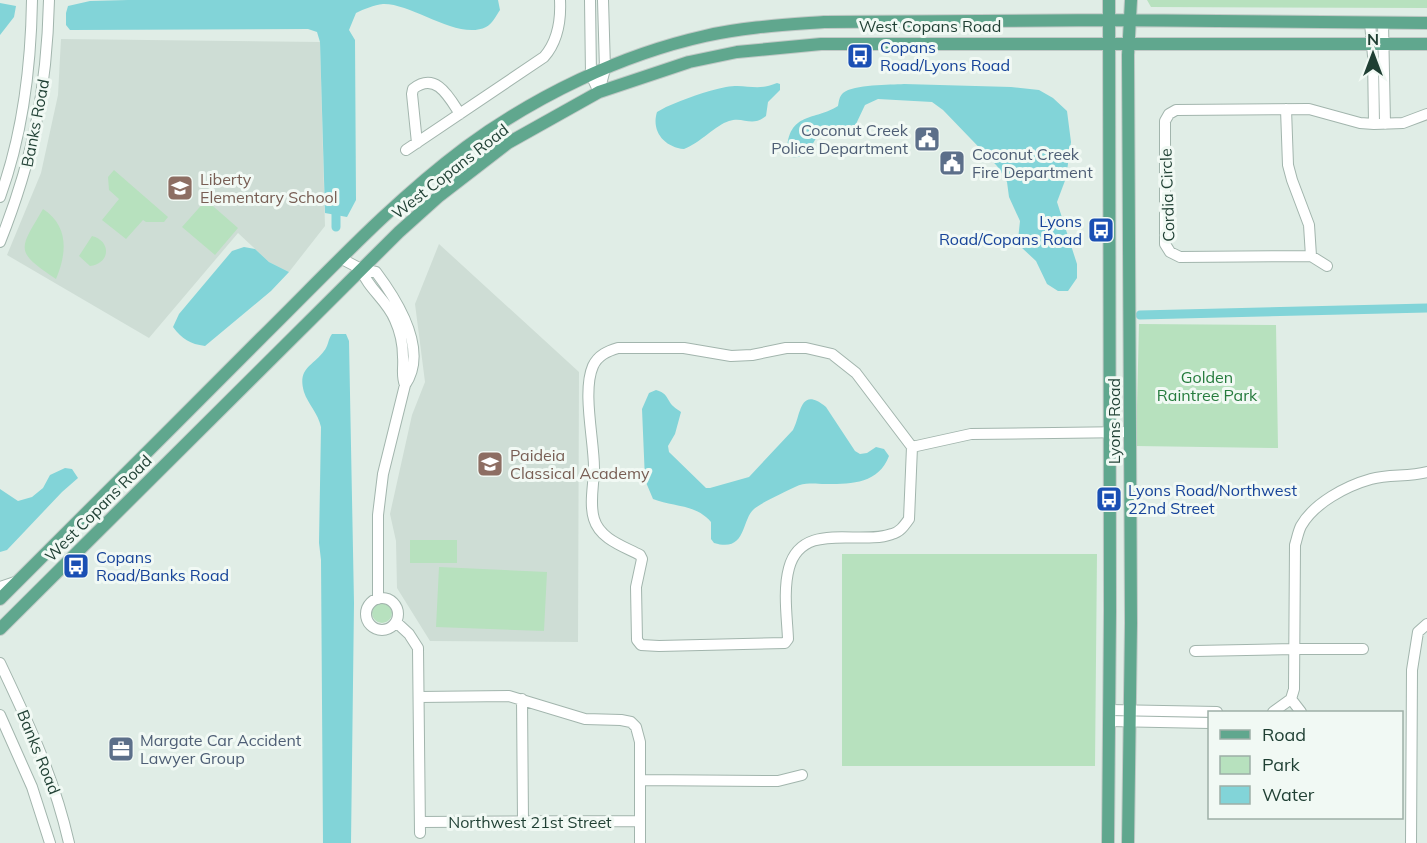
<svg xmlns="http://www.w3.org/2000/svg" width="1427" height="843" font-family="Mulish,sans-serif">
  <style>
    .built { fill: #ceddd5 }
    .green { fill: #b7e1be }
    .water { fill: #82d4d8 }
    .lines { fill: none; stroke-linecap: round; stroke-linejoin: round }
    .canal { stroke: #82d4d8; stroke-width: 9 }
    .minor-casing { stroke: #a2b5ad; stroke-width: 12 }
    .major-casing { stroke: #c0c9c6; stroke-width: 14 }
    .minor { stroke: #fff; stroke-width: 10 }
    .major { stroke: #60a78e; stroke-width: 12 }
    .labels { text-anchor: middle; stroke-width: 6; stroke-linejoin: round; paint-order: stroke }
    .street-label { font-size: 16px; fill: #1f3f33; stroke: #f1f9f4 }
    .transit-label { font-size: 16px; fill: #164399; stroke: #f1f9f4; text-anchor: start }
    .service-label { font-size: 16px; fill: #4e5e75; stroke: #f1f9f4; text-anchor: start }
    .education-label { font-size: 16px; fill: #785e54; stroke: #f1f9f4; text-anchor: start }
    .park-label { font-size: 16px; fill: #257b3d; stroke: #f1f9f4 }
  </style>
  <rect width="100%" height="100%" fill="#e0ede6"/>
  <!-- built -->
  <path class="built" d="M61 39 320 42 325 226 289 272 269 262 238 233 149 338 7 255 41 173 58 95Z
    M439 244 579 372 578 642 430 641 397 588 396 541 390 514 412 415 425 382 415 304Z"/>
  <!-- green -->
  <path class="green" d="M1147 0H1427V8L1151 7Z
    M114 170 168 217 164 222H146L143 220 126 239 102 220 119 199 109 190 108 177Z
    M206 200 238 228 215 255 182 227Z
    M43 209C69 226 67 253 56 279 14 251 19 250 43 209Z
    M92 236C112 241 110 264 90 266L79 256Z
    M1139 324 1276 325 1278 448 1136 446Z
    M410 540H457V563H410Z
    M842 554H1097L1095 766H842Z
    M439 567 547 572 544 631 436 627Z
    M372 613a10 10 0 1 1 20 0a10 10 0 1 1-20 0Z"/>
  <!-- water -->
  <path class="water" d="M128 0H498L500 10C496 16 492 24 486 27 458 41 412 3 383 4 374 5 364 9 356 13L349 30 355 40 356 200 347 217 325 213 320 42 317 32 308 29 70 30 66 25V13L68 6 90 1Z
    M0 3 16 6 14 17 0 35Z
    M777 83 780 84V90L768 102 766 116C751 128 744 116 729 121 716 125 700 143 684 149 664 147 651 131 657 112L666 107C685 99 705 91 726 87 747 83 755 92 777 83Z
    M904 84 1011 87 1039 90 1053 98 1067 111 1071 142 1066 178 1057 202 1077 264V278L1068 291H1058L1047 284 1036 261 1021 247 1018 240 1020 221 1009 197 1007 182 997 166 943 110 932 102 878 99 865 105 856 124 848 130 818 135C811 146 807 159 792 157L787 152C788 111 815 121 838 106 839 101 839 97 843 93 854 84 890 85 904 84Z
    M244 247 255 249 269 262 289 272 271 291 205 346C190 344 182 339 173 327L179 314 232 251Z
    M332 334H346L349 341 354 603 351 843H323L321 560 319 543 321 427C318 413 308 404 304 392 297 368 313 366 324 351 328 347 328 339 332 334Z
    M656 390C669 394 666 399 673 406 676 409 679 410 681 412L675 434 668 446 669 452 706 488H710L749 477 793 430C801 416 799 385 826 407L855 451 860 454 867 453 876 447 884 449 889 456C878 485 849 484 822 484 811 484 805 482 795 487 785 492 762 502 754 509 741 520 747 553 714 543L711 539V522C696 504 673 507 653 499L645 480 642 409 649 393Z
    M65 468 72 469 78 478 62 492 7 550 0 552V489L18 501 32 497 43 488 50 475Z"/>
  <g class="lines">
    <!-- canal -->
    <path class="canal" d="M336 206V227
      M1140 315 1427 308"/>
    <defs>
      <path id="minor" d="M590 0 591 75 599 92
        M1370 23 1373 56 1374 124
        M1383 23 1385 124
        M599 92 605 69 603 0
        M1286 109 1288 165 1292 180 1309 225 1311 256
        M417 143 412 94 413 89C436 71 449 97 460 114
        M406 150 544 57C558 41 561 20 560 0
        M0 197C23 134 31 67 32 0
        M0 242C33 159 47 89 49 0
        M342 259 361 269 376 272C397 300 429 350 405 385L383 474 378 515V599
        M1327 266 1311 256 1180 257 1170 252 1165 244V121L1169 114 1176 110 1309 109 1360 123 1374 124 1403 123 1427 114
        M361 269C368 289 387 300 395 320 400 331 403 345 403 357 404 368 401 375 405 385
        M618 348H684L731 356 752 355 786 348H806L832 354 856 373 912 447 909 519C904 526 900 532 892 534 859 546 802 520 789 568 783 590 787 617 788 639L785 643 659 646 641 645 637 640 636 587 642 559 640 555C623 546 600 539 594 519 589 503 594 484 594 468 594 440 582 391 593 366 598 355 608 351 618 348Z
        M912 447 971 434 1130 432
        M0 587 18 581
        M366 614a16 16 0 1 1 32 0a16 16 0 1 1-32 0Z
        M396 622 409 634 418 648 420 833
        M1195 651 1295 649H1363
        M0 663C29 724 54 777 69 843
        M419 697 509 696 585 719 621 720 631 722 636 727 640 742V843
        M522 699 523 821
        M1291 699 1294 689 1295 545C1297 539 1298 532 1301 526 1314 503 1346 486 1371 479 1389 474 1409 477 1427 472
        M1291 699 1301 712
        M1109 710 1217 712
        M1273 712 1291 699
        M0 715 32 787 50 843
        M1109 721 1210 723
        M640 780 778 781 802 775
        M420 822 640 821
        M1411 843 1412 670 1418 632 1427 624"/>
      <path id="major" d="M0 599C87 513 174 425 261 338 327 273 391 203 466 147 536 96 620 55 705 36 744 27 784 25 824 22L1109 20 1427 23
        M0 629 399 232 438 197 508 143 599 92 689 62 737 52 821 44H1427
        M1108 843 1110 611 1109 0
        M1128 843 1131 623 1128 55 1131 0"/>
    </defs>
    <!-- minor casing -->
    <use href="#minor" class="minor-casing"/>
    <!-- major casing -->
    <use href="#major" class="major-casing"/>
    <!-- minor -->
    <use href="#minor" class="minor"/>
    <!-- major -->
    <use href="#major" class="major"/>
  </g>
  <!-- icons -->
  <defs>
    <symbol id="bus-square" viewBox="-11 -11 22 22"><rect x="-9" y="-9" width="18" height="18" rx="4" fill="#1a4fb4" stroke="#f1f9f4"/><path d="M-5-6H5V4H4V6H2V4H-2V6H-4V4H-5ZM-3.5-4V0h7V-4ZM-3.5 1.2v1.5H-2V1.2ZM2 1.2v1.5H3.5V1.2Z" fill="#fff"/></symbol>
    <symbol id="civic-square" viewBox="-11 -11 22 22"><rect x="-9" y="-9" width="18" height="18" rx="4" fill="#5c6f8a" stroke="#f1f9f4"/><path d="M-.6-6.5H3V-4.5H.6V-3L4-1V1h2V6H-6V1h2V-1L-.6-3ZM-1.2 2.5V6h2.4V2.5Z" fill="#fff"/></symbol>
    <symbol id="school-square" viewBox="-11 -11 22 22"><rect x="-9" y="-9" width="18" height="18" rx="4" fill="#8d6e63" stroke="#f1f9f4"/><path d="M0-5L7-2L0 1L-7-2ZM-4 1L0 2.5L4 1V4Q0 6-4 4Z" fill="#fff"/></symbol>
    <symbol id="office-square" viewBox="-11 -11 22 22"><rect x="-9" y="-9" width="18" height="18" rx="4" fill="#5c6f8a" stroke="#f1f9f4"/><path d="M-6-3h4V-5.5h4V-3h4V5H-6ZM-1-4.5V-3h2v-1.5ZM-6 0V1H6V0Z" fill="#fff"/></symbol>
  </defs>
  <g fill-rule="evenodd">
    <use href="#bus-square" x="845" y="41" width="30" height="30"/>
    <use href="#civic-square" x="912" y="124" width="30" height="30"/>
    <use href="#civic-square" x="937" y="148" width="30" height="30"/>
    <use href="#school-square" x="165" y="173" width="30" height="30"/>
    <use href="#bus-square" x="1086" y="215" width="30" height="30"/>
    <use href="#school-square" x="475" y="449" width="30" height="30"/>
    <use href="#bus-square" x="1094" y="484" width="30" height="30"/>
    <use href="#bus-square" x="61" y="551" width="30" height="30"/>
    <use href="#office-square" x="106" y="734" width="30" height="30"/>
  </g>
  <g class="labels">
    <!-- street labels -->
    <g class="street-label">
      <text x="930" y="32">West Copans Road</text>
      <text transform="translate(35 123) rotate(-79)" y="6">Banks Road</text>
      <text transform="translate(450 171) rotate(-38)" y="6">West Copans Road</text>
      <text transform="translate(1167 195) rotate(-92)" y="6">Cordia Circle</text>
      <text transform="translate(1114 421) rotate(-90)" y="6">Lyons Road</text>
      <text transform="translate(98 508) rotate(-45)" y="6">West Copans Road</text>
      <text transform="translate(39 752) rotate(68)" y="6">Banks Road</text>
      <text x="530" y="828">Northwest 21st Street</text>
    </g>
    <!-- transit labels -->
    <g class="transit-label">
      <text x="880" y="53">Copans<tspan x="880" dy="18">Road/Lyons Road</tspan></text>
      <text x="1082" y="227" text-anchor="end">Lyons<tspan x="1082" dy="18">Road/Copans Road</tspan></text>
      <text x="1128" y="496">Lyons Road/Northwest<tspan x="1128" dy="18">22nd Street</tspan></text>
      <text x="96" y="563">Copans<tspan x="96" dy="18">Road/Banks Road</tspan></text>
    </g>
    <!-- service labels -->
    <g class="service-label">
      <text x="908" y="136" text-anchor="end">Coconut Creek<tspan x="908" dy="18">Police Department</tspan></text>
      <text x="972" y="160">Coconut Creek<tspan x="972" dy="18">Fire Department</tspan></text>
      <text x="140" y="746">Margate Car Accident<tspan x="140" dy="18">Lawyer Group</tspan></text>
    </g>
    <!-- education labels -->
    <g class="education-label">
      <text x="200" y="185">Liberty<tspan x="200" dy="18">Elementary School</tspan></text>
      <text x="510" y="461">Paideia<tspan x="510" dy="18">Classical Academy</tspan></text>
    </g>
    <!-- park labels -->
    <g class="park-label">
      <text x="1207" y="383">Golden<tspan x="1207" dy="18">Raintree Park</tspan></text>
    </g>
  </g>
  <!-- legend -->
  <rect x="1208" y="711" width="195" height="108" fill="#f1f9f4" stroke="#9dafa7" stroke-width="1.5"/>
  <rect x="1220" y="730" width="30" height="9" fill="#60a78e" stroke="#9dafa7" stroke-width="1.5"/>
  <text x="1262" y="741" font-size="18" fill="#1f3f33">Road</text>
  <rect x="1220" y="756" width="30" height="18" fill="#b7e1be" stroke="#9dafa7" stroke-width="1.5"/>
  <text x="1262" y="771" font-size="18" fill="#1f3f33">Park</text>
  <rect x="1220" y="786" width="30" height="18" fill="#82d4d8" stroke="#9dafa7" stroke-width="1.5"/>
  <text x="1262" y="801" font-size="18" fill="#1f3f33">Water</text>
  <!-- north arrow -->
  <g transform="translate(1373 54)" stroke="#f1f9f4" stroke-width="4.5" paint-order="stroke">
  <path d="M0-4.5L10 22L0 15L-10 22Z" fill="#1f3f33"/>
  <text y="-9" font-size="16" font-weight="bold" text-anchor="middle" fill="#1f3f33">N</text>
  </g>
</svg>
